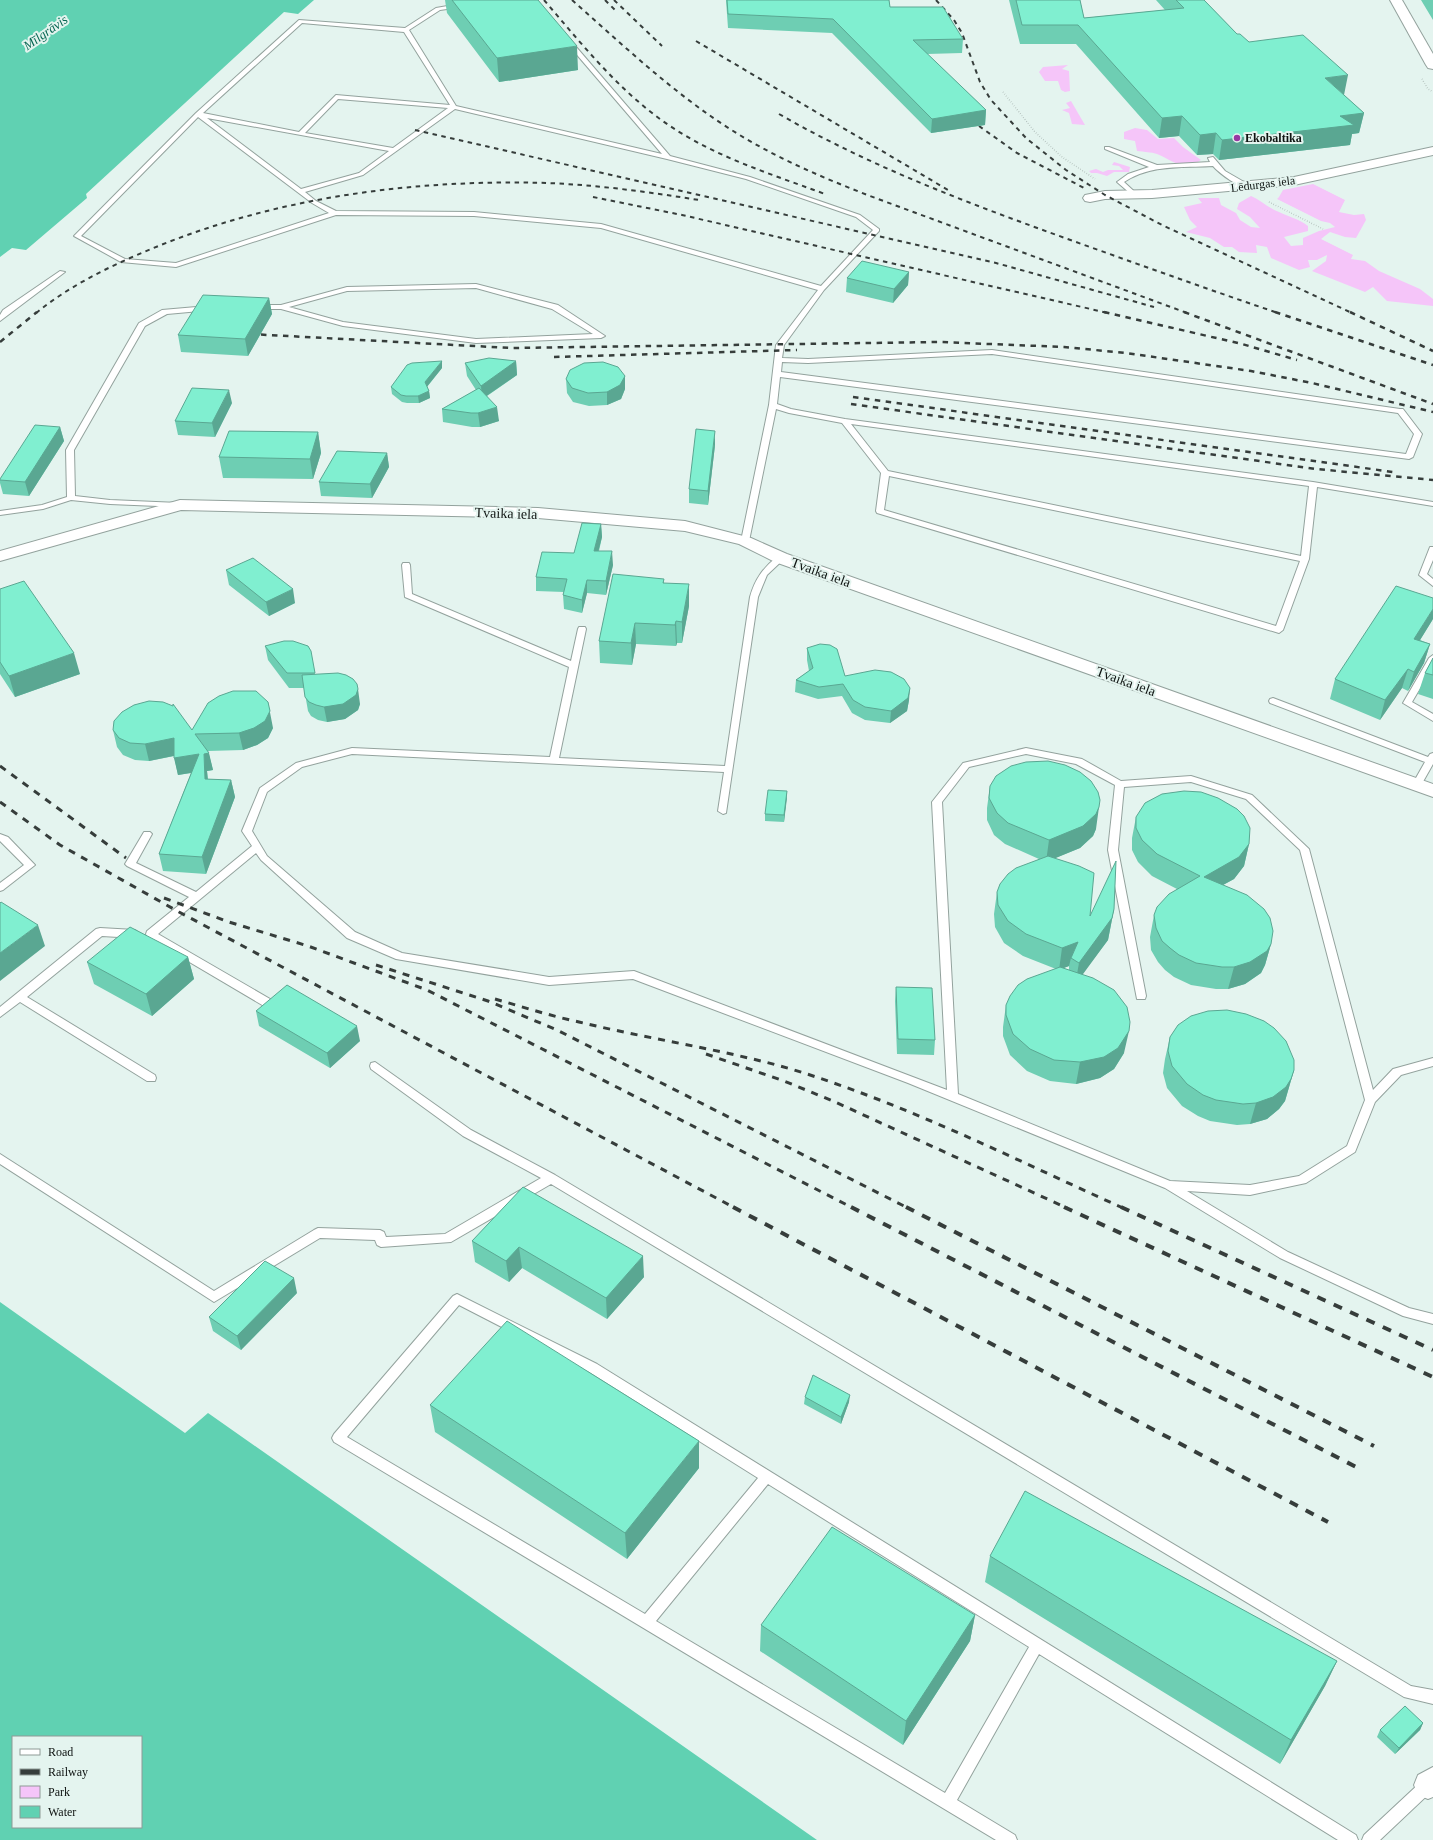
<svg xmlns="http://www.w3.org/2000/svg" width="1433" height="1840" font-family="'Times New Roman',serif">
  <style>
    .green { fill: #f5c5f9 }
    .water { fill: #60d1b2; fill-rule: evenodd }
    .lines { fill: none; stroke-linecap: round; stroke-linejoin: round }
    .lane-casing { stroke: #93a29d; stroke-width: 2 }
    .street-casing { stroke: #93a29d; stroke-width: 2 }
    .secondary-casing { stroke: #93a29d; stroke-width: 2 }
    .path { stroke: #a0ada9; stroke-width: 1.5; stroke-dasharray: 0.5 2; stroke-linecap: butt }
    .lane { fill: #fff; fill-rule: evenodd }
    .street { fill: #fff; fill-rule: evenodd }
    .secondary { fill: #fff; fill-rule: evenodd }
    .rail-far3 { stroke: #363d3b; stroke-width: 2; stroke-dasharray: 4.5 4.5; stroke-linecap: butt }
    .rail-far2 { stroke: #363d3b; stroke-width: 2.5; stroke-dasharray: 5.5 5.5; stroke-linecap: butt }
    .rail-far1 { stroke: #363d3b; stroke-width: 3; stroke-dasharray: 7 7; stroke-linecap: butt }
    .rail { stroke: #363d3b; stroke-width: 4; stroke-dasharray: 9 9; stroke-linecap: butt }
    .wall { fill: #6eceb3; fill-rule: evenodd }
    .shaded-wall { fill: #5aa792 }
    .building { fill: #80efd0; stroke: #5aa792 }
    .poi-dot { fill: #9739a3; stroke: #e4f4ef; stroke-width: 1.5 }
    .labels { text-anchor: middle; stroke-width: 4; stroke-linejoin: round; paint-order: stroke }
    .far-poi-label { font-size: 12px; font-weight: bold; fill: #0e1311; stroke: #e4f4ef; text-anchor: start }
    .far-street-label { font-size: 12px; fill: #0e1311; stroke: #e4f4ef }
    .far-water-label { font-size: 13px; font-style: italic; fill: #076753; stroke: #e4f4ef }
    .street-label { font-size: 14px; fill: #0e1311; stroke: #e4f4ef }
  </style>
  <rect width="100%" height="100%" fill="#e4f4ef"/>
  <!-- green -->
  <path class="green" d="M1068 65 1062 69 1069 71 1070 91 1065 92 1061 90 1058 81H1045L1039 72 1043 67Z
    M1071 101 1085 125 1072 124 1069 113 1062 110 1070 108 1066 103Z
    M1135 128 1147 130 1158 139 1174 138 1183 147 1201 160C1183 172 1174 161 1157 154 1151 152 1144 152 1137 151L1135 141 1124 139V132Z
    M1114 162 1130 167 1129 172H1114L1107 176 1097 173H1091L1089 171 1096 169 1103 172 1108 170H1123L1119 166 1112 165Z
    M1313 184 1345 200 1339 212 1354 215 1364 214 1366 220 1356 238 1345 237 1330 232 1321 239 1353 255 1351 259 1365 261 1379 271 1420 289 1433 299V306L1387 301 1373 287 1365 292 1312 271 1326 261 1327 255 1317 260H1308L1310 267 1299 270 1271 258 1267 247 1256 245 1257 253 1239 252 1232 247H1224L1210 238 1186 232 1197 227 1190 220 1184 207 1202 203 1198 198H1219L1221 205 1236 213 1240 220 1251 227 1260 228 1250 217 1237 209 1239 203 1251 196C1261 200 1268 208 1279 212 1289 217 1299 219 1308 226V231L1284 237 1291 246 1303 245V238L1319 231 1335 227 1330 223 1321 221 1277 199 1279 197 1283 190Z"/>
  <!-- water -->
  <path class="water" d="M0 0H314L298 14 284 12 86 194 87 198 26 250 12 248 0 257Z
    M0 1302 185 1433 208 1413 817 1840H0ZM13 1737H141V1827H13Z"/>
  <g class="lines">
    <defs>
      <path id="lane" d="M459 4 462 6 461 7 440 10 409 30 456 106 662 154 566 42 571 41 670 156 750 177 860 215 879 229V231L824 290 784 345 782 358 808 359 992 350 1400 409H1403L1422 434 1413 457 1409 459 780 377 777 404 791 409 845 419 1313 482 1433 502V506L1317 487 1309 559 1283 630 1279 633 877 513 876 511 881 473 842 423 789 413 776 409 749 541 745 543 741 541 769 405 776 345 818 290 601 228 474 216 336 215 176 267 121 262 74 236 196 113 299 20 405 28 436 8ZM302 23 404 32 450 105 336 95 299 132 203 113ZM338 99 448 108 393 148 305 133ZM455 109 667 159 746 179 856 217 873 230 821 286 601 224 474 212 336 211 316 201 305 192 363 175ZM198 117 312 203 329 213 176 263 125 259 81 236ZM207 118 389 151 359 173 301 189ZM992 354 1398 413 1414 434 1406 454 781 372 782 362 808 363ZM851 424 1309 486 1301 556 888 471ZM889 476 1300 561 1276 626 884 510Z
        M1105 147H1109L1157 165 1210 162 1208 158 1213 157 1225 171 1251 186C1243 192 1219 173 1213 166 1182 168 1151 164 1124 182L1137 194 1132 195 1117 182 1128 174 1149 167 1105 149Z
        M60 271 65 272 0 321V315L3 310Z
        M476 284 558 305 605 336 601 338 476 343 343 326 281 309H258L254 307 258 305H281L347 287ZM476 288 552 309 593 334 476 339 343 322 289 307 347 291Z
        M208 306 212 308 211 310 167 314 145 326 74 450 75 496 110 500 179 503 183 505 182 507 110 504 71 500 43 509 0 515V511L42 505 67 497 66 450 139 323 162 310Z
        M1430 547H1433V560L1427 574 1433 579V586L1419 575Z
        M778 556H784L785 558 767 575 758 597 726 813 723 814 718 811 724 772 352 754 302 767 267 792 252 831 267 856 355 932 402 953 549 977 634 971 947 1090 932 802 963 763 1026 748 1082 759 1121 781 1191 776 1252 795 1309 849 1373 1090 1393 1069 1433 1058V1066L1401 1075 1375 1102 1355 1152 1306 1183 1250 1195 1187 1191 1288 1252 1409 1308 1433 1314V1324L1403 1316 1280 1258 1165 1188 908 1083 633 979 549 985 396 959 347 938 261 860 256 853 158 934 277 1003 278 1006 277 1009H269L147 937 146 934 147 931 189 897 127 866 125 864 144 832H150L152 834 136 863 196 892 252 846 242 831 260 788 296 763 352 748 550 757 569 667 405 597 402 565 403 563H409L410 565 412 594 571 661 578 629 579 627H585L586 629 559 758 725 766 750 597C755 579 763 568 778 556ZM1026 754 1076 764 1115 785 1108 850 1137 999H1145L1146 996 1118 850 1124 787 1191 782 1246 799 1300 850 1365 1100 1347 1146 1299 1176 1250 1185 1170 1181 958 1094 942 802 969 767Z
        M1433 655V666L1412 702 1433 714V721L1403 703 1429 658Z
        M1273 698 1428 757 1430 754 1433 753V764L1420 787H1414L1412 785 1425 762 1270 703 1269 701 1270 699Z
        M0 834 8 837 35 865 3 890 0 891V883L24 865 0 841Z
        M100 928 135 930 140 934 135 938 102 936 27 997 155 1075 156 1078 155 1081H147L20 1002 0 1017V1007L96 929Z
        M375 1062 471 1130 555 1175 1411 1686 1433 1690V1704L1404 1697 551 1184 451 1242 381 1247 377 1245 375 1240 320 1238 214 1302 0 1164V1154L214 1291 314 1230 318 1228 380 1230 384 1232 386 1237 445 1234 541 1178 463 1136 371 1069 370 1066 371 1063Z
        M457 1294 597 1364 1356 1835 1358 1840H1338L1039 1654 957 1800 1015 1835 1017 1840H996L334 1442 332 1438 334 1434 453 1296ZM459 1305 589 1372 758 1478 645 1614 347 1437ZM768 1484 1029 1647 945 1793 656 1621Z
        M1428 1778 1433 1780V1790L1380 1840H1362L1364 1835 1423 1780Z"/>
      <path id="street" d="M1433 147V155L1294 185 1152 198 1105 199 1090 202 1085 201 1083 198 1085 195 1105 191 1152 190 1294 177Z
        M180 500 538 508 685 521 751 538 787 554 1433 784V797L775 562 739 544 685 531 538 518 181 510 0 561V551Z
        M1433 1767V1797L1428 1799 1418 1795 1414 1785 1418 1775Z"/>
      <path id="secondary" d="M1390 0H1402L1433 54V69L1428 68 1426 65Z"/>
    </defs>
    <!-- lane casing -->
    <use href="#lane" class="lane-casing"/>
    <!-- street casing -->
    <use href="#street" class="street-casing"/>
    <!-- secondary casing -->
    <use href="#secondary" class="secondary-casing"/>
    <!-- path -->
    <path class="path" d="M1422 79 1428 89 1433 92
      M1003 92 1035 132 1062 157 1095 179
      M1269 202 1323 229"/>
    <!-- lane -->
    <use href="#lane" class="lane"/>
    <!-- street -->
    <use href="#street" class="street"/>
    <!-- secondary -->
    <use href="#secondary" class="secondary"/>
    <!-- rail-far3 -->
    <path class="rail-far3" d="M544 0C580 42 615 86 660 119 709 155 768 173 825 194
      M572 0C623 45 672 92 730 129 774 157 821 177 870 196L1187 313
      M605 0 617 12
      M614 0 662 46
      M936 0 954 20 962 33 980 82 991 100 1026 138 1066 170 1105 195 1162 225 1352 313
      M696 41 948 190
      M779 114C873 168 973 205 1076 242 1143 266 1210 290 1278 313
      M979 126 1017 153 1086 189
      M415 130 996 263 1154 307
      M593 197 682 215 1108 313
      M36 313C68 287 106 268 144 252 270 198 411 179 547 183 598 185 649 192 699 200"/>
    <!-- rail-far2 -->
    <path class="rail-far2" d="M1104 312 1242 344 1297 360
      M1184 312 1433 404
      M1275 312 1433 365
      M1350 312 1433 351
      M250 334 511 348 940 342 1064 347 1126 353 1251 371 1312 383 1433 412
      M0 342 37 312
      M554 357 797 350
      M853 397 1393 472
      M851 404 1316 469 1433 480"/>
    <!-- rail-far1 -->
    <path class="rail-far1" d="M0 766 126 858
      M0 802 60 845 179 912 735 1208
      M164 898 229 922 308 946 427 990 853 1208
      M376 965 488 1001 557 1030 908 1208
      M495 999C523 1007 551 1016 579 1022 649 1039 721 1049 791 1069 906 1104 1014 1159 1123 1208
      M706 1054 784 1081 833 1101 1067 1208"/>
    <!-- rail -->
    <path class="rail" d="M733 1207 1328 1522
      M851 1207 1362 1470
      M906 1207 1374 1446
      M1064 1207 1433 1377
      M1121 1207 1433 1350"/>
  </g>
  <!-- wall -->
  <path class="wall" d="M445 0H538L578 70 499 82 447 13Z
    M726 0H889L890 7 963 39 962 53 927 54 986 110 985 125 931 133 832 33 728 28Z
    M1009 0H1080L1084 18 1165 10 1156 0H1204L1237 34 1249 42 1344 95 1364 113 1359 133 1352 134 1350 145 1219 160 1213 154 1197 155 1179 136 1159 138 1076 44H1020Z
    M1421 0H1433V20Z
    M909 272 908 285 893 303 846 292 847 278Z
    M269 298 272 314 248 356 181 352 178 335Z
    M516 361 517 375 487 396 499 421 480 427H472L443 422 442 409 476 390 467 376 465 363Z
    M442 368 427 387 429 391 430 398 419 403H407L402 402 392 394 391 387Z
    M625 376V389L621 399 607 405 589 406 573 402 567 393 566 379Z
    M232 403 215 437 178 435 175 421Z
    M60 427 64 441 29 496 3 494 0 483V479Z
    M318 432 321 453 313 479 223 478 219 457Z
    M715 445 708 505 689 503V489Z
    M387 453 389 467 372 498 321 496 319 482Z
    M601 524 602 537 599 551 613 565 606 595 587 593 582 613 564 609 563 595 564 592 536 591V577L574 553Z
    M226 570 295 603 269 616 229 585Z
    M664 579V583L689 606 682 643H677L676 646 636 644 632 665 600 663 599 641Z
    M0 589 80 674 15 697 0 674Z
    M1433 619 1420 640 1430 644 1424 663 1408 691 1402 688 1380 720 1330 699 1335 679Z
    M265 646H308L315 674 360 704 358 710 345 719 327 722 318 720 311 716 308 711 304 688H289L268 660Z
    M807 648 845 676 909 700 907 711 890 723 865 720 852 713 842 696 818 699 795 692 796 680 809 671 807 660Z
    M1433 658V699L1418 694 1425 673Z
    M273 728 268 738 257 745 243 750 208 751 213 770 207 771 208 779 231 780 235 797 206 874 163 871 159 854 191 773 178 775 174 756 149 761 135 760 123 755 117 747 113 730H192Z
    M990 786 1096 829 1093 836 1080 848 1055 858 1090 916 1114 909 1108 940 1082 974 1124 1053 1114 1069 1100 1078 1076 1084 1050 1081 1027 1071 1010 1055 1003 1036V1027L1006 1005 1056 969 1023 956 1004 943 995 927 994 914 997 892 1039 859 1005 844 994 835 987 820V808ZM1069 966V970L1063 968Z
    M787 791 784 822 765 821V814Z
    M1136 817 1249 844 1244 866 1234 879 1223 885 1271 944 1265 965 1261 973 1245 984 1228 989H1216L1191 985 1174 977 1165 970 1158 962 1151 950 1150 937 1154 915 1177 889 1152 876 1138 862 1132 850V838Z
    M188 957 194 979 152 1016 94 984 87 962Z
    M896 987 935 1040 934 1055 897 1054 895 1001Z
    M256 1011 360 1041 330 1068 259 1026Z
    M1170 1037 1294 1070 1285 1101 1279 1109 1267 1119 1250 1124 1237 1125 1210 1121 1198 1116 1182 1106 1167 1088 1163 1073 1165 1059Z
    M523 1187 644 1277 607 1319 522 1268 509 1282 475 1262 472 1241Z
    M297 1293 241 1350 213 1331 209 1317Z
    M805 1397 849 1402 841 1424 804 1404Z
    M430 1405 699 1468 627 1559 435 1432Z
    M990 1556 1337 1661 1325 1686 1280 1764 985 1582Z
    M975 1615 970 1641 903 1745 760 1651 761 1625Z
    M1423 1723 1420 1730 1395 1754 1377 1737 1380 1730Z"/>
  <!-- shaded-wall -->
  <path class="shaded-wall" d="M577 46 578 70 499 82 497 58Z
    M1348 75 1344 95 1325 78Z
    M986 110 985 125 931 133 932 119Z
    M1364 113 1359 133 1352 134 1350 145 1219 160 1222 140 1340 116Z
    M1182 116 1179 136 1159 138 1162 118Z
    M1216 133 1213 154 1197 155 1200 135Z
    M909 272 908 285 893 303 894 289Z
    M269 298 272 314 248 356 245 339Z
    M442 361V368L425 389V382Z
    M516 361 517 375 482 399 481 386Z
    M625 376V389L621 399 607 405V392Z
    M229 390 232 403 215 437 212 423Z
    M429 391 430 398 419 403 418 396Z
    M497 407 499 421 480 427 478 413Z
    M60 427 64 441 29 496 25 482Z
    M715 431V445L708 505V491Z
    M318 432 321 453 313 479 310 459Z
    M387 453 389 467 372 498 370 484Z
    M601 524 602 537 595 564 594 551Z
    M612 551 613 565 606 595V581Z
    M587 580V593L582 613V600Z
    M689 584V606L682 643V622Z
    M293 589 295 603 269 616 266 602Z
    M1433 609V619L1409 658 1414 639Z
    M676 621 677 643 676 646 675 625Z
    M635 623 636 644 632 665 631 643Z
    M1430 644 1424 663 1408 691 1414 672Z
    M74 653 80 674 15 697 9 676Z
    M1408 669 1402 688 1380 720 1385 700Z
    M910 688 909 700 907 711 890 723 891 711Z
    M358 689 360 704 358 710 345 719 327 722 324 707Z
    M268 702 273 728 268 738 257 745 243 750 239 733Z
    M174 738 178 755 149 761 145 744Z
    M209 753 213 770 207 771 209 796 205 779 204 754Z
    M199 754 202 771 178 775 174 758Z
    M231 780 235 797 206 874 202 857Z
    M787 791V798L784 822V815Z
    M1099 807 1096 829 1093 836 1080 848 1046 862 1049 840Z
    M1249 844 1244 866 1234 879 1199 898 1204 877Z
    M1114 909 1108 940 1075 985 1079 963Z
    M38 925 45 946 0 981V953Z
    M1078 942 1071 958 1069 966 1059 970 1062 948Z
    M1271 944 1265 965 1261 973 1245 984 1228 989 1234 967Z
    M188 957 194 979 152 1016 146 994Z
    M357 1026 360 1041 330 1068 327 1053Z
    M1129 1031 1124 1053 1114 1069 1100 1078 1076 1084 1080 1062Z
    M1294 1070 1285 1101 1279 1109 1267 1119 1250 1124 1256 1103Z
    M519 1247 522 1268 509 1282 506 1261Z
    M643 1256 644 1277 607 1319 606 1298Z
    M294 1278 297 1293 241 1350 237 1336Z
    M850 1395 849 1402 841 1424V1417Z
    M699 1441V1468L627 1559 625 1533Z
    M975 1615 970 1641 903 1745 906 1721Z
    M1337 1661 1325 1686 1280 1764 1291 1740Z
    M1423 1723 1420 1730 1395 1754 1399 1748Z"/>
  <!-- building -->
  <path class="building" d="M452 0H538L577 46 497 58Z
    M727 0H889L890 7H943L963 39 913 40 986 110 932 119 833 19 728 14Z
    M1016 0H1080L1084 18 1184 8 1176 0H1204L1237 34H1240L1249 42 1303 35 1348 75 1325 78 1364 113 1340 116 1354 125 1222 140 1216 133 1200 135 1182 116 1162 118 1078 25H1022Z
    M862 261 909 272 894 289 847 278Z
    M203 295 269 298 245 339 178 335Z
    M489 358 516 361 481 386 465 363Z
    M442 361 425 382 429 391 418 396H406L401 395 391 387 407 365 412 363Z
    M603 362 618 367 625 376 620 385 607 392 588 393 572 388 566 379 570 370 584 363Z
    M192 388 229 390 212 423 175 421Z
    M479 388 497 407 478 413H471L442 409Z
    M35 425 60 427 25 482 0 480V479Z
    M696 429 715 431 708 491 689 489Z
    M229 431 318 432 310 459 219 457Z
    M337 451 387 453 370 484 319 482Z
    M582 523 601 524 594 551H612L606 581 587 580 582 600 563 595 567 579 536 577 542 552 574 553Z
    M253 558 293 589 266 602 226 570Z
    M613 574 664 579 663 583 689 584 682 622 676 621 675 625 635 623 631 643 599 641Z
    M24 581 74 653 9 676 0 662V589Z
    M1396 586 1433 598V609L1414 639 1430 644 1414 672 1408 669 1385 700 1335 679Z
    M284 641H293L308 646 311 651 315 673H287L265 646Z
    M820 644 830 645 837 649 845 676 875 670 891 672 904 679 910 688 908 698 891 711 865 707 853 700 843 684 819 687 796 680 813 668 807 648Z
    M1433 658V675L1425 673Z
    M338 673 346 675 353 679 357 684 358 689 356 695 343 704 324 707 316 705 309 702 305 697 302 675Z
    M233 691H256L268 702 270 711 265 721 254 728 239 733 195 734 209 753 204 754 205 779 231 780 202 857 159 854 199 754 174 758V738L145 744 130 743 119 738 113 730 114 721 122 712 134 705 149 701 163 702 173 706V704L192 730 208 703 219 696Z
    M1048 761 1065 765 1080 772 1091 781 1098 792 1100 800 1099 807 1096 814 1083 826 1049 840 1008 823 997 813 989 798 990 786 996 776 1011 766 1026 762Z
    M768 790 787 791 784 815 765 814Z
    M1184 791 1201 792 1218 798 1237 809 1244 816 1250 828 1249 844 1239 857 1204 877 1247 895 1264 909 1270 918 1273 931 1271 944 1267 951 1250 962 1234 967H1222L1196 963 1179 955 1170 948 1162 941 1156 928 1154 915 1157 907 1169 894 1200 876 1157 854 1142 840 1136 828V817L1145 803 1162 794Z
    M1048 856 1079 866 1094 873 1090 916 1116 861 1114 909 1112 918 1079 963 1071 958 1078 942 1062 948 1026 934 1008 921 998 905 997 892 1000 884 1008 874 1016 868Z
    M1 902 38 925 0 953V903Z
    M130 927 188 957 146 994 87 962Z
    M1060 967 1093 978 1114 990 1127 1007 1130 1022 1129 1031 1118 1048 1104 1057 1080 1062 1054 1060 1030 1049 1013 1034 1006 1015V1005L1010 996 1018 985 1027 979Z
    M287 985 357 1026 327 1053 256 1011Z
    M896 987 932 988 935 1040 898 1039Z
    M1227 1010 1246 1014 1264 1021 1274 1028 1286 1041 1294 1060V1070L1291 1079 1286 1087 1273 1097 1256 1103 1243 1104 1216 1100 1203 1095 1187 1084 1172 1066 1168 1051 1170 1037 1178 1025 1191 1016 1208 1011Z
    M523 1187 643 1256 606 1298 519 1247 506 1261 472 1241Z
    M265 1261 294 1278 237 1336 209 1317Z
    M507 1321 699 1441 625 1533 430 1405Z
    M813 1375 850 1395 841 1417 805 1397Z
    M1025 1491 1337 1661 1291 1740 990 1556Z
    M832 1527 975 1615 906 1721 761 1625Z
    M1405 1706 1423 1723 1399 1748 1380 1730Z"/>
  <!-- markers -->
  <circle class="poi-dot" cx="1237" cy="138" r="4"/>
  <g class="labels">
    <!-- far-poi labels -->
    <g class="far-poi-label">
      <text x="1245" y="142">Ekobaltika</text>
    </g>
    <!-- far-street labels -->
    <g class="far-street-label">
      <text transform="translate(1263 184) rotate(-7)" y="4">Lēdurgas iela</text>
    </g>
    <!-- far-water labels -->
    <g class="far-water-label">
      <text transform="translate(45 32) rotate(-35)" y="5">Mīlgrāvis</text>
    </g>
    <!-- street labels -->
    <g class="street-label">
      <text transform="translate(506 513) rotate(2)" y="5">Tvaika iela</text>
      <text transform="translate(821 572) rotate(20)" y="5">Tvaika iela</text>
      <text transform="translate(1126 681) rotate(20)" y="5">Tvaika iela</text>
    </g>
  </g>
  <!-- legend -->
  <rect x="12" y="1736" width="130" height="92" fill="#e4f4ef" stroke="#8e9a96"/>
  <rect x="20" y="1749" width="20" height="6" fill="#ffffff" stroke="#8e9a96"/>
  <text x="48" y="1756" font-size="12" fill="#0e1311">Road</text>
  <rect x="20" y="1769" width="20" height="6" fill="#363d3b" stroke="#8e9a96"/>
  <text x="48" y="1776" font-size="12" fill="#0e1311">Railway</text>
  <rect x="20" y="1786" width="20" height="12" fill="#f5c5f9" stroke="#8e9a96"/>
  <text x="48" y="1796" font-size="12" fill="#0e1311">Park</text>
  <rect x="20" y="1806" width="20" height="12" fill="#60d1b2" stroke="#8e9a96"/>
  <text x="48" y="1816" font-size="12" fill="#0e1311">Water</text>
</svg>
